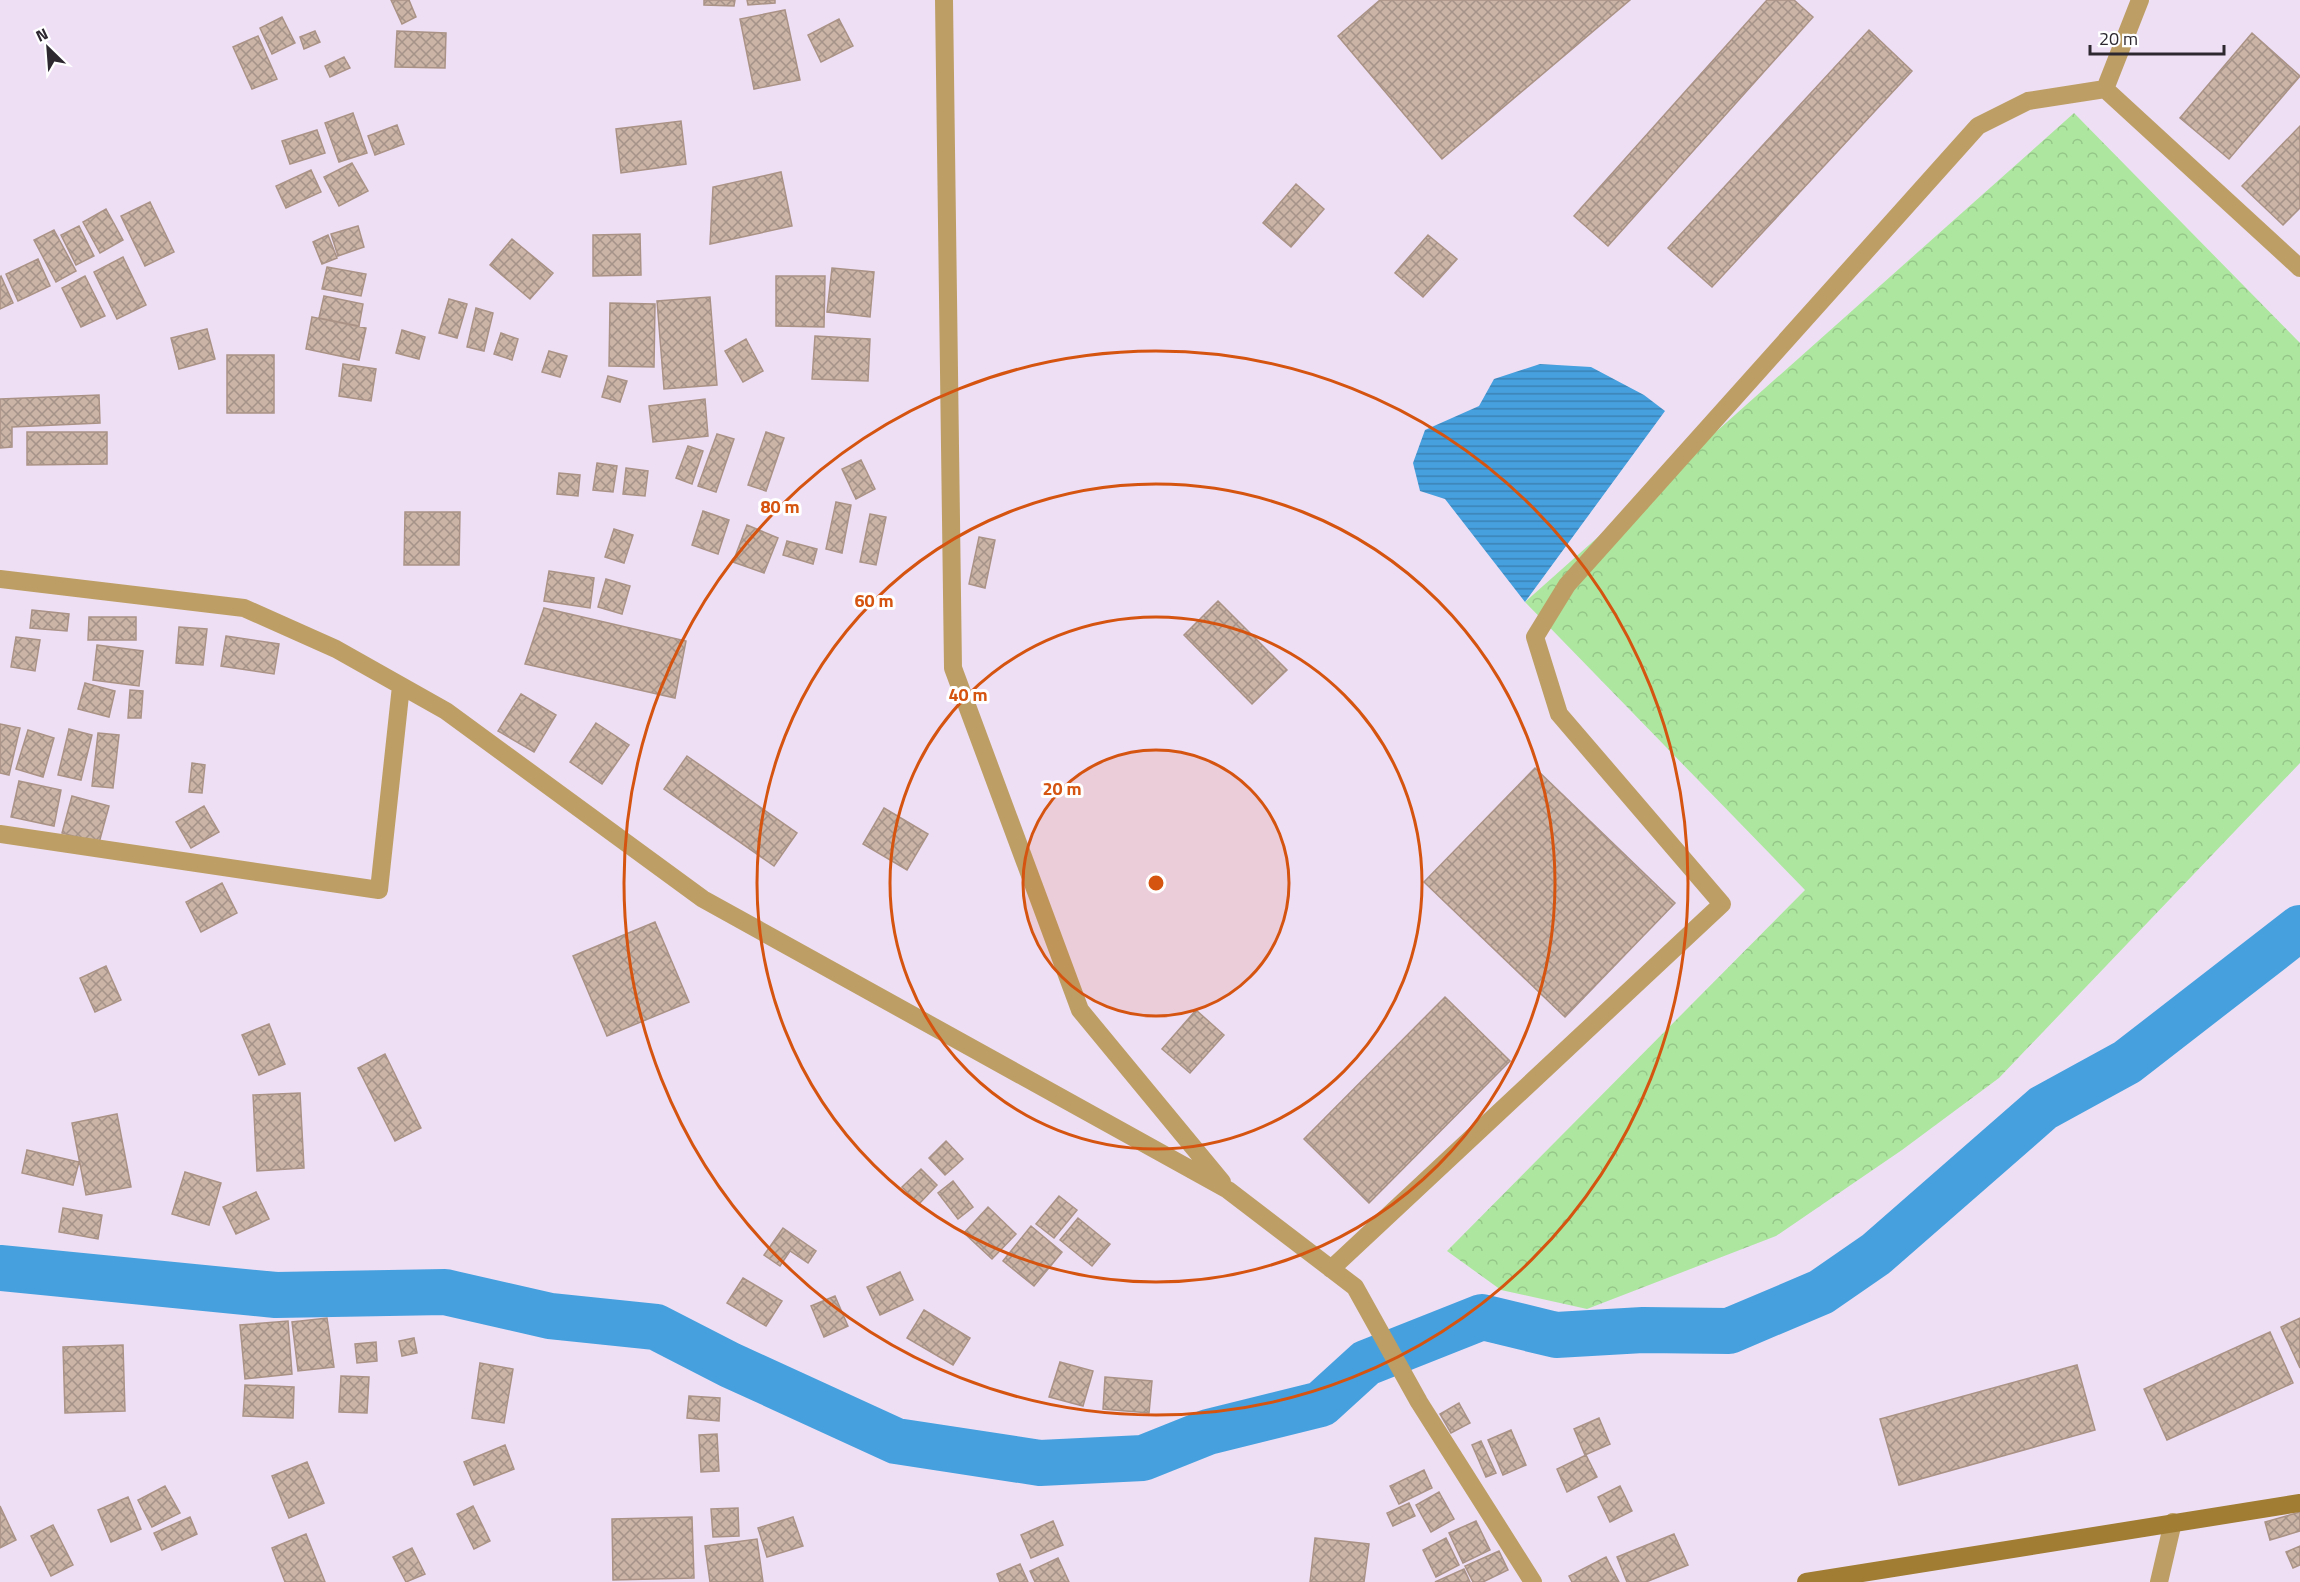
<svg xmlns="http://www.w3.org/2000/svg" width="2300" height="1582" font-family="'Titillium Web',sans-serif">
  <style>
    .forest { fill: url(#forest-crowns) }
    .water { fill: url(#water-rules) }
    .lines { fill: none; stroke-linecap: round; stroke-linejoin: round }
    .canal { stroke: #46a0de; stroke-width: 46 }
    .building { fill: url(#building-cross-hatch); stroke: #aa9386; stroke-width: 1.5 }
    .street { stroke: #bd9f65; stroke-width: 18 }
    .secondary { stroke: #a07d33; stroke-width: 18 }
    .ring { fill: none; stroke: #d55410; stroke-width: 3 }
    .centre { fill: #d55410; stroke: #fff; stroke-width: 3 }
    .ring-label { font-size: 18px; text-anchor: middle; font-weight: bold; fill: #d55410; stroke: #fff; stroke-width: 6; stroke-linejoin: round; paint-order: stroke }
  </style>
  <defs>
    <pattern id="forest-crowns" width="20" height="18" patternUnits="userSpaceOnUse" patternTransform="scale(1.5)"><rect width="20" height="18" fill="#ade79f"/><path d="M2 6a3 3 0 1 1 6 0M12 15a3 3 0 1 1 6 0" fill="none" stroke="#95c689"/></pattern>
    <pattern id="water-rules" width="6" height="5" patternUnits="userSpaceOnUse" patternTransform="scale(1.5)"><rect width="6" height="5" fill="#46a0de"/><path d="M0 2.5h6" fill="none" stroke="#3b82b4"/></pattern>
    <pattern id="building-cross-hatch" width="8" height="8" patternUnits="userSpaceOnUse" patternTransform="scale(1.5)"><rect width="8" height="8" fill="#cbb3a6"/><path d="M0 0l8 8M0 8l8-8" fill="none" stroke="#a59288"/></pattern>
  </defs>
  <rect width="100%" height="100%" fill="#eedff5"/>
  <!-- forest -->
  <path class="forest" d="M2074 113 2300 343V763L1999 1078 1902 1150 1776 1236 1587 1309 1501 1290 1447 1251 1805 890 1525 602Z"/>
  <!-- water -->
  <path class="water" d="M1540 364 1591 367 1644 395 1665 411 1525 602 1445 499 1420 491 1413 463 1425 430 1479 406 1494 379Z"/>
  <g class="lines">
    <!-- canal -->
    <path class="canal" d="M0 1268 276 1295 445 1292 550 1316 656 1327 730 1365 896 1441 1040 1463 1143 1458 1208 1432 1321 1404 1366 1363 1482 1317 1556 1335 1643 1330 1729 1331 1821 1292 1876 1254 2043 1108 2127 1062 2300 928"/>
  </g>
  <!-- building -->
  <path class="building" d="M391 0H409L416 17 402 24Z
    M704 0H735L734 6 704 5Z
    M747 0H775V3L748 5Z
    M1380 0H1630L1442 159 1338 36Z
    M1767 0H1794L1813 17 1608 246 1574 216Z
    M785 10 800 80 754 89 740 19Z
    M282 17 295 43 272 54 260 28Z
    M839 19 853 46 821 62 808 35Z
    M1869 30 1912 71 1712 287 1668 248Z
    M315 31 320 42 304 49 300 37Z
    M397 31 446 33 445 68 395 67Z
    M2252 33 2300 76 2229 159 2180 118Z
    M258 36 277 79 252 89 233 47Z
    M344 57 350 68 330 77 325 66Z
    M353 113 367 153 339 162 325 123Z
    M681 121 686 164 621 173 616 129Z
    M397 125 404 144 375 155 368 136Z
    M2300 126V208L2283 225 2242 186Z
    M317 130 325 153 290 164 282 141Z
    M352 163 368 191 339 206 324 177Z
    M311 170 321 192 286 208 276 186Z
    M781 172 792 226 710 244 713 187Z
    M1296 184 1324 209 1291 247 1263 223Z
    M150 202 174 252 145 266 121 216Z
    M106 209 123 240 100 253 83 222Z
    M79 226 94 256 76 265 61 235Z
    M358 226 364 247 338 256 331 234Z
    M54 230 76 271 56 282 34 240Z
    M640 234 641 275 593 276V235Z
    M328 235 337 258 322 264 313 242Z
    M1428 235 1457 259 1423 297 1395 273Z
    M512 239 553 273 530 299 490 265Z
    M123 257 146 305 117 319 94 272Z
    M38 259 50 286 18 301 6 274Z
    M327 267 366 274 361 296 322 289Z
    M832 268 874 272 870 317 827 312Z
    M1 276 13 303 0 309V277Z
    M85 276 105 316 81 327 62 288Z
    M776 276H825L824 327 776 326Z
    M324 296 363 304 359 326 319 318Z
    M710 297 717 385 664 389 657 301Z
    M449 299 467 304 457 338 439 333Z
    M610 303 655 304 654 367 609 366Z
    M476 308 493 313 484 351 467 347Z
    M312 317 366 328 359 360 306 349Z
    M207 329 215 359 179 369 171 338Z
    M402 330 425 337 419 359 396 353Z
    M501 333 518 339 512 360 494 354Z
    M815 336 870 339 868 381 812 379Z
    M746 339 763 371 743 382 725 351Z
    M549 351 567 356 560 377 542 372Z
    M227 355H274V413H227Z
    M343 364 376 369 371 401 339 396Z
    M608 376 627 381 620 402 602 397Z
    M99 395 100 423 12 427V447L0 448V399Z
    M705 399 708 436 653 442 649 406Z
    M27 432H107V464L27 465Z
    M766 432 784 438 766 491 748 485Z
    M717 434 734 439 716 492 698 486Z
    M688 446 703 451 692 484 676 478Z
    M861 460 875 489 856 499 842 469Z
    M597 463 617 466 613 492 593 490Z
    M626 468 648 471 645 496 623 494Z
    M559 473 580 475 578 496 557 494Z
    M836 502 851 505 842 553 826 549Z
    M703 511 729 520 718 554 692 545Z
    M405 512H460L459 565H404Z
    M870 514 886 517 876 565 860 562Z
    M747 525 778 538 764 573 733 562Z
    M614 529 633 535 624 563 605 557Z
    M979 537 995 540 985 588 969 584Z
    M787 541 817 549 813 564 783 555Z
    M549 571 594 578 590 608 544 601Z
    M606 579 630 586 622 614 598 607Z
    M1218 601 1287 670 1252 704 1184 635Z
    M544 608 686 641 675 698 525 664Z
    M32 610 69 614 67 631 30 628Z
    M89 617H136V640H88Z
    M179 627 207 629 203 665 176 663Z
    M226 636 279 644 274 674 221 666Z
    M16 637 40 640 35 671 11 667Z
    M97 645 143 651 139 686 93 680Z
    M85 683 115 691 109 717 78 709Z
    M130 690 143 691 141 718H128Z
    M521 694 556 715 534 752 498 731Z
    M596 723 629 745 602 784 570 762Z
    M0 724 20 728 9 775 0 773Z
    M69 729 92 735 81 780 58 775Z
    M28 730 54 738 43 777 16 769Z
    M98 733 119 735 113 788 92 786Z
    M687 756 797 833 774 866 664 789Z
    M192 763 205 765 202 793 189 792Z
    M1535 768 1675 903 1565 1017 1424 882Z
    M19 781 61 790 54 826 11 817Z
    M72 796 109 806 99 843 62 833Z
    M204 806 219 832 191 848 176 822Z
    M884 808 928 834 907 870 863 844Z
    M222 883 237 913 201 932 186 902Z
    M655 922 689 1002 607 1036 573 956Z
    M106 966 121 1000 95 1012 80 978Z
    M1445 997 1510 1061 1369 1203 1304 1139Z
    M1196 1010 1224 1035 1190 1073 1162 1049Z
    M269 1024 285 1064 259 1075 242 1035Z
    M385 1054 421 1128 395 1141 358 1068Z
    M300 1093 304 1168 257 1171 253 1095Z
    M117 1114 131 1187 86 1195 72 1123Z
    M946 1141 963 1159 945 1175 929 1158Z
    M27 1150 79 1162 73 1185 22 1173Z
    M921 1169 937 1185 919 1204 902 1187Z
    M185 1172 221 1183 209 1225 172 1214Z
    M953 1181 973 1207 958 1219 938 1193Z
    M256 1192 269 1219 236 1234 223 1207Z
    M1059 1196 1077 1210 1054 1238 1036 1224Z
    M988 1207 1016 1234 992 1259 964 1233Z
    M63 1208 102 1215 98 1239 59 1232Z
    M1078 1218 1110 1244 1092 1266 1060 1240Z
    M1031 1226 1062 1252 1034 1286 1003 1261Z
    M783 1228 816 1251 808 1263 790 1251 780 1266 764 1255Z
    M900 1272 913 1300 880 1315 867 1287Z
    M743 1278 782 1301 766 1326 727 1303Z
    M835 1296 848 1326 824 1337 811 1306Z
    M924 1310 970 1338 953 1365 907 1338Z
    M327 1318 334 1367 298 1371 292 1322Z
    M2300 1318V1368L2281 1327Z
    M288 1321 292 1374 245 1379 240 1325Z
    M2270 1332 2293 1383 2167 1440 2144 1389Z
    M414 1338 417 1353 402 1356 399 1341Z
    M376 1342 377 1361 357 1363 355 1344Z
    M123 1345 125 1411 65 1413 63 1347Z
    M1060 1362 1093 1371 1083 1406 1049 1397Z
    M480 1363 513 1369 504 1423 472 1418Z
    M2077 1365 2095 1430 1899 1485 1880 1419Z
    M341 1376 369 1377 367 1413 339 1412Z
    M1105 1377 1152 1381 1149 1413 1103 1409Z
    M245 1385 294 1387 293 1418 243 1416Z
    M689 1396 720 1398 719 1421 687 1418Z
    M1459 1403 1470 1423 1451 1433 1440 1414Z
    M1599 1418 1610 1444 1585 1455 1574 1429Z
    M1511 1430 1526 1465 1503 1475 1488 1440Z
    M717 1434 719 1471 701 1472 699 1435Z
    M1481 1441 1496 1473 1486 1477 1472 1445Z
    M505 1445 514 1469 474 1485 464 1462Z
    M1586 1455 1597 1477 1567 1492 1557 1469Z
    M307 1462 324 1503 289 1518 272 1476Z
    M1424 1470 1432 1488 1399 1504 1390 1486Z
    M165 1486 180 1513 152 1527 138 1500Z
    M1620 1486 1632 1511 1610 1522 1598 1497Z
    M1439 1492 1454 1519 1431 1532 1416 1505Z
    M128 1497 141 1529 111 1542 98 1510Z
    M1409 1503 1415 1516 1393 1526 1387 1513Z
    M0 1506 16 1540 0 1548Z
    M473 1506 490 1541 474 1549 457 1514Z
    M738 1508 739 1536 713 1537 711 1509Z
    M2300 1512V1531L2270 1540 2265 1522Z
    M190 1517 197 1534 162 1550 154 1533Z
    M692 1517 694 1578 613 1580 612 1519Z
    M793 1517 803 1546 767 1557 758 1528Z
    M1053 1521 1063 1545 1031 1558 1021 1535Z
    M1476 1521 1490 1550 1463 1563 1449 1533Z
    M53 1525 73 1565 51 1576 31 1536Z
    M306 1534 325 1582H285L272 1548Z
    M1674 1534 1688 1565 1646 1582H1627L1617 1557Z
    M1315 1538 1369 1544 1364 1582H1310Z
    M1446 1538 1459 1565 1436 1577 1423 1550Z
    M757 1539 763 1582H710L705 1546Z
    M2300 1546V1565L2293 1568 2286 1552Z
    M412 1548 425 1574 406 1582 393 1557Z
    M1499 1551 1508 1570 1483 1582H1473L1465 1566Z
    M1606 1557 1619 1582H1572L1569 1576Z
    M1058 1558 1069 1582H1035L1030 1571Z
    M1020 1564 1028 1582H1000L997 1574Z
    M1464 1569 1470 1582H1435Z"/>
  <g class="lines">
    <!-- street -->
    <path class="street" d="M944 0 953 668 1080 1010 1222 1182
      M2105 89 2140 0
      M0 579 244 608 336 649 446 711 703 899 1228 1190 1355 1287 1419 1402 1533 1582
      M0 834 379 890 401 686
      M1331 1269 1722 904 1559 714 1535 637 1567 585 1978 126 2028 101 2105 89 2300 268
      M2159 1582 2173 1522"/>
    <!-- secondary -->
    <path class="secondary" d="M1806 1582 2300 1503"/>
  </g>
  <!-- distance rings -->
  <circle cx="1156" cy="883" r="133" fill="#d55410" fill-opacity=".12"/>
  <g class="ring">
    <circle cx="1156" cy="883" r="133"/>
    <circle cx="1156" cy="883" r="266"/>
    <circle cx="1156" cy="883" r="399"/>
    <circle cx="1156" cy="883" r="532"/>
  </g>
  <circle cx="1156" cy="883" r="9" class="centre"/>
  <g class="ring-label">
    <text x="780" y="513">80 m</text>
    <text x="874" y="607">60 m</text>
    <text x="968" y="701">40 m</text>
    <text x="1062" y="795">20 m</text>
  </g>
  <!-- north arrow -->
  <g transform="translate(48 48) rotate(335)" stroke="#ffffff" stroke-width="4.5" paint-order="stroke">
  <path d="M0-4.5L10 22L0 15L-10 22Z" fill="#2d2830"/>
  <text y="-9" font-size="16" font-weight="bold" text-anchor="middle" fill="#2d2830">N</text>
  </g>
  <!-- scale -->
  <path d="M2090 45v9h134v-9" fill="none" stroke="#2d2830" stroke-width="3"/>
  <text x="2099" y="45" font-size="18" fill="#2d2830" stroke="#ffffff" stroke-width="4.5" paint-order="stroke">20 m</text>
</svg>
